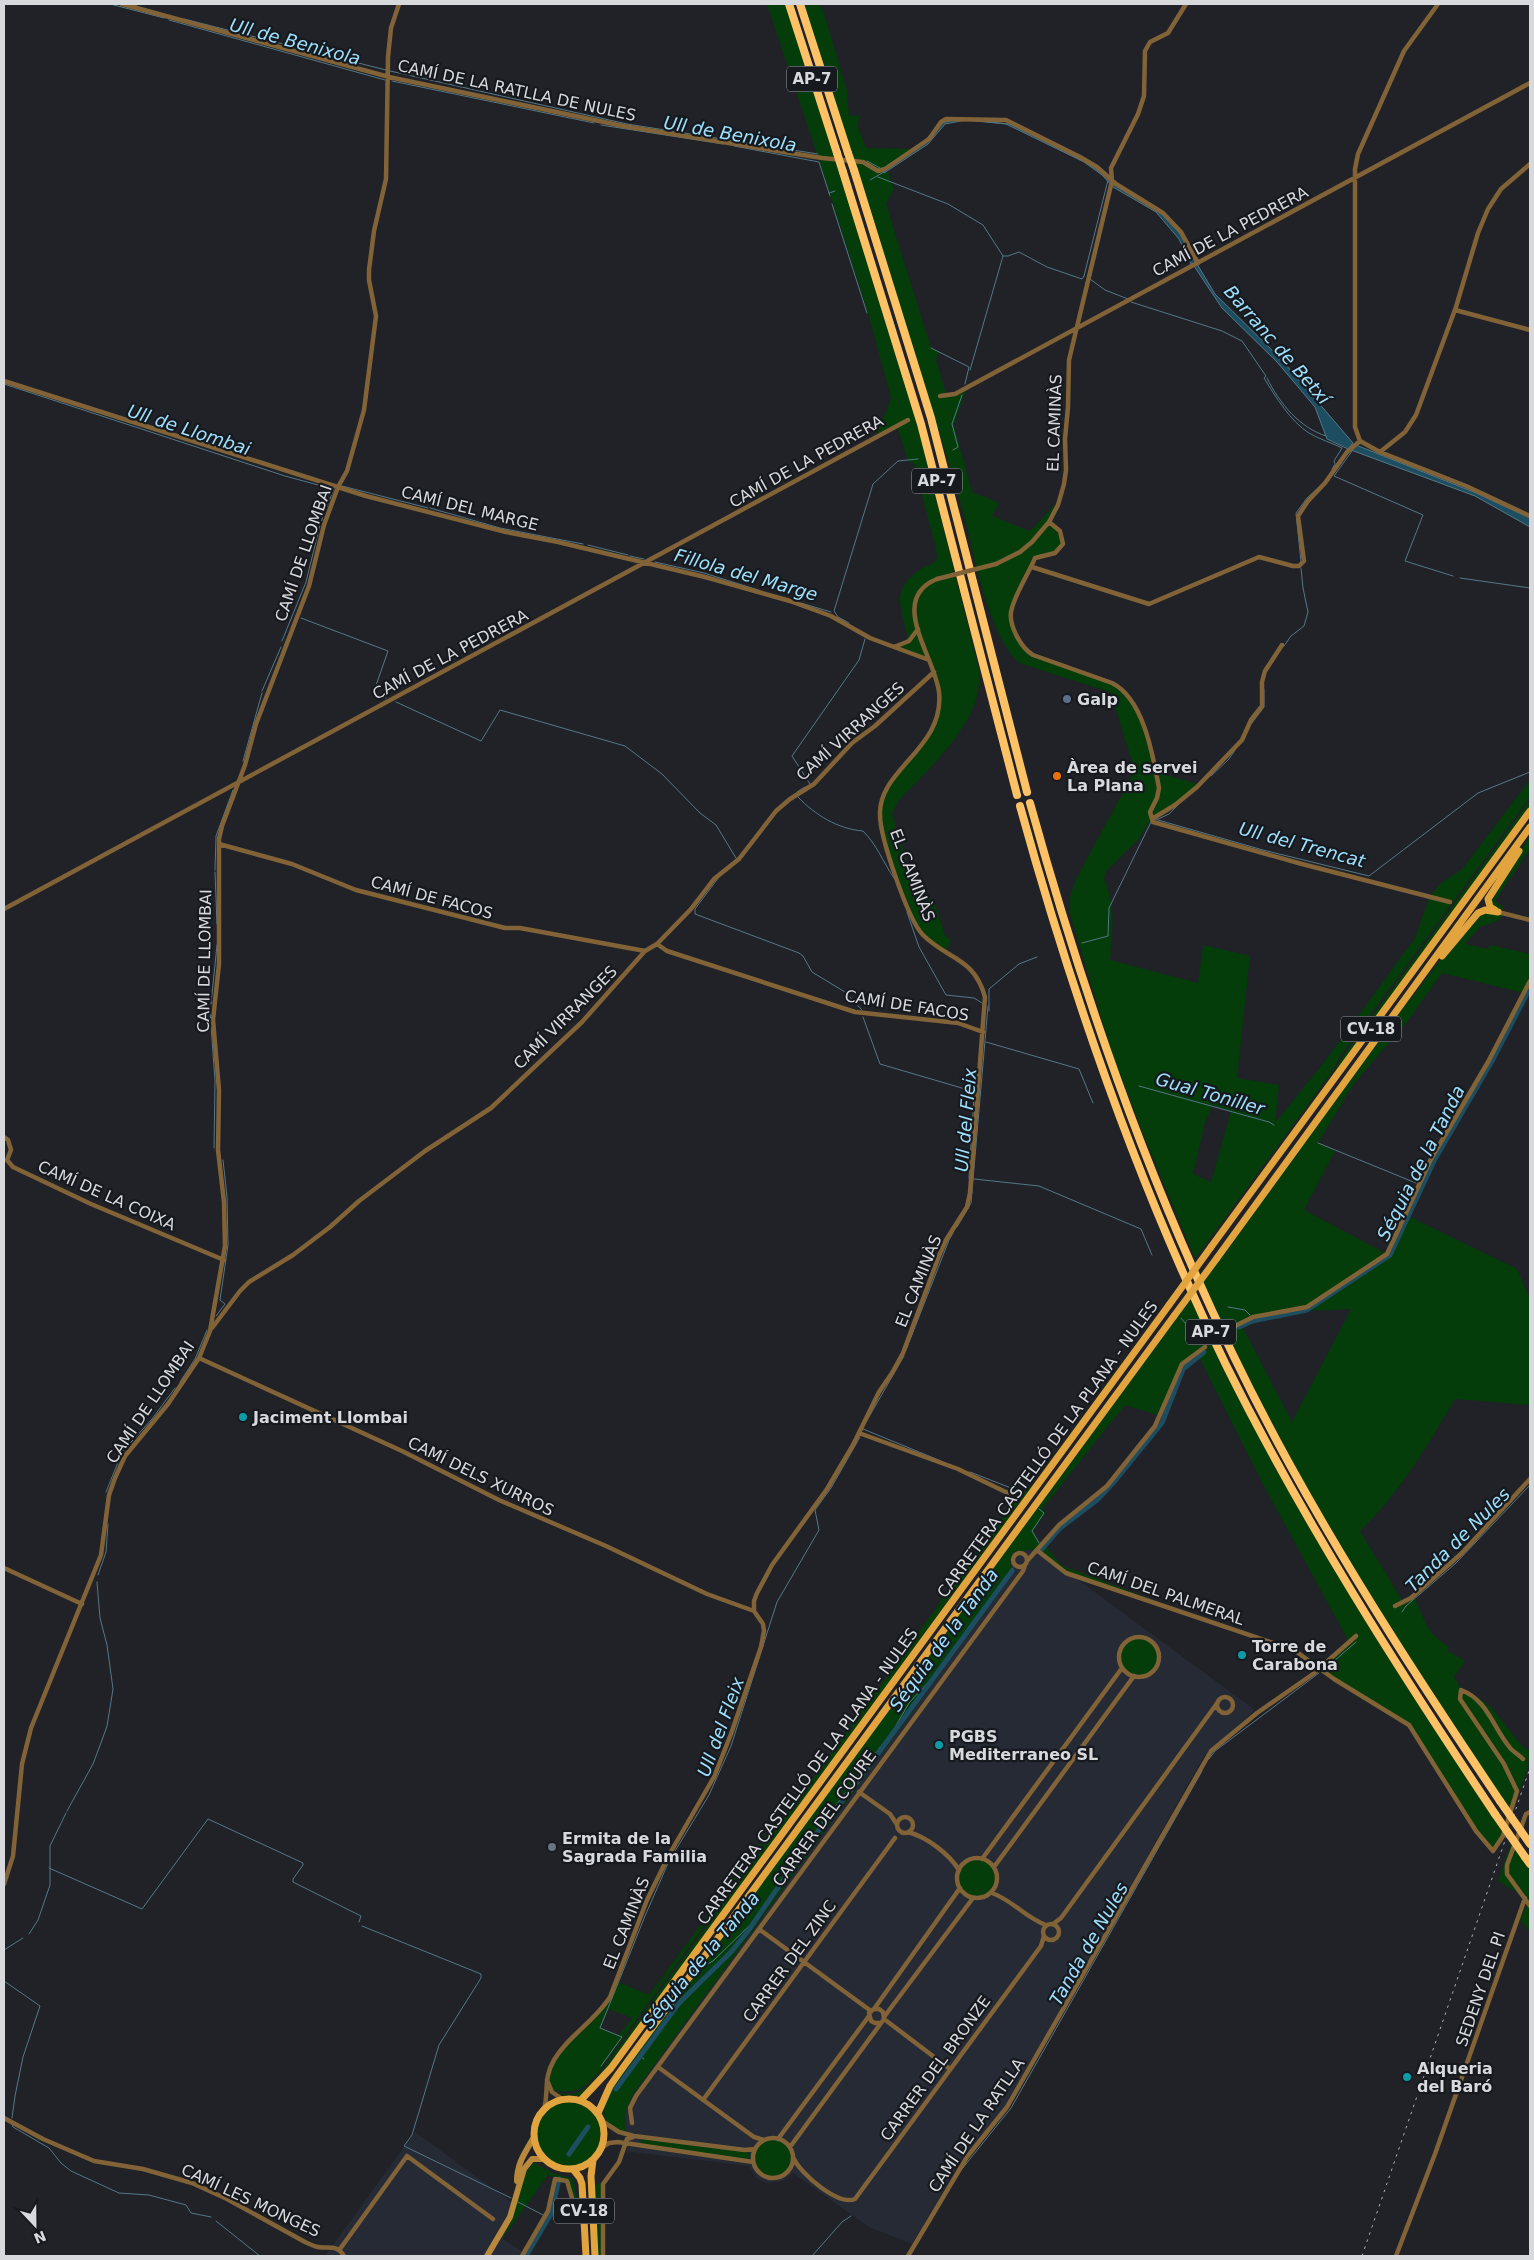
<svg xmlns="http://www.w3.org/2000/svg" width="1534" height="2260" font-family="'DejaVu Sans',sans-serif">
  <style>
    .built { fill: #252a35 }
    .green { fill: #043c0a; fill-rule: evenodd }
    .water { fill: #1d4d60; stroke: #557786 }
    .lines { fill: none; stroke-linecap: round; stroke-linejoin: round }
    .stream { stroke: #557786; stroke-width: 1 }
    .canal { stroke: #1d4d60; stroke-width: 5 }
    .minor { stroke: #816337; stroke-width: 4.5 }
    .secondary { stroke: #b8883c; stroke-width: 6 }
    .primary { stroke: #e2a43e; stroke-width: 7 }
    .motorway { stroke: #fdc266; stroke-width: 8 }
    .rail { stroke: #afb1b5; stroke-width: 1; stroke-dasharray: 2.5 5; stroke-linecap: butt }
    .minor-bridge { stroke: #816337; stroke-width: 4.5 }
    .primary-bridge { stroke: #e2a43e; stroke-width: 7 }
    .motorway-bridge { stroke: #fdc266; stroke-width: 8 }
    .service-dot { fill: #5c6f8a; stroke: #16191e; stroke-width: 2 }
    .food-dot { fill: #e8710a; stroke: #16191e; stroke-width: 2 }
    .culture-dot { fill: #0f9aa8; stroke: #16191e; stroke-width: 2 }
    .worship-dot { fill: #6b7280; stroke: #16191e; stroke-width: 2 }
    .labels { text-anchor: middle; stroke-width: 4.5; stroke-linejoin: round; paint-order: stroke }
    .shield { fill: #16191e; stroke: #9d9fa4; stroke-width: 1 }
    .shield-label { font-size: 15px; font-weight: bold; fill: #d7d9dd }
    .street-label { font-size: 16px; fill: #d7d9dd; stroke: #16191e }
    .poi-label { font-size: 16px; font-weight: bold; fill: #d7d9dd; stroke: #16191e; text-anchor: start }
    .water-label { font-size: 18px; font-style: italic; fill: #9de0fd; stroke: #16191e }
  </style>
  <rect width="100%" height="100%" fill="#202228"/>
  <!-- built -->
  <path class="built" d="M1036 1549 1255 1710 1204 1756 1006 2107 961 2160 912 2244 869 2227 793 2173 783 2181 767 2183 756 2178 749 2166 632 2152 627 2154V2133L624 2124 626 2108 634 2094 1013 1573 1010 1560 1012 1554 1017 1551Z
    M415 2132 522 2210 503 2239 529 2256H325Z"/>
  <!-- green -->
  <path class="green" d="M767 4H786L836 159 818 157Z
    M803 4H819L823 10 847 91 849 116 859 115 858 127 866 148 915 149 883 171 884 173 888 172 894 189 886 204 931 348 939 352 936 360 946 393 947 395 967 387 954 425 972 492 999 503 992 516 1030 531 1059 500 1049 522 1057 528 1063 539 1055 552 1035 557 1016 600 1012 618 1024 651 1115 685 1139 712 1155 772 1198 784 1175 805 1148 823 1138 840 1106 871 1104 879C1116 906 1112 931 1110 960L1198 983 1203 945 1250 956 1237 1078 1279 1085 1275 1123 1325 1061 1415 938 1430 896 1441 883 1462 869 1530 780V797L1340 1056 1332 1072 1195 1259 1144 1136 1112 1053 1070 914V897L1076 879 1133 774 1134 768 1112 697 1110 692 1019 663C988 634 975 559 965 519 959 497 952 475 946 454 900 303 850 154 803 4ZM1212 1105 1231 1111 1211 1182 1193 1174 1206 1118 1208 1117Z
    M819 160 836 161 905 376 979 669C985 720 931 766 899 800L892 813 914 888 934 901 945 935 951 940 946 951 936 946 917 926 892 863 880 813 886 790 930 735 939 703 929 660 895 647 908 640C906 628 901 614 900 601 899 582 919 568 934 563L937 557 936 549 914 464 908 461 897 426 876 437 891 398 868 313Z
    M1530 800V807L1197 1263 1334 1073 1340 1060Z
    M1530 836V849L1495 901 1503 907 1502 913 1505 914 1497 921 1480 927 1465 944 1488 949 1490 945 1530 954V981L1524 993 1442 973 1409 1019 1353 1085 1318 1143 1335 1151 1304 1210 1387 1254 1406 1215 1517 1269 1530 1299V1405L1455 1399C1427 1446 1400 1493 1360 1531L1402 1600 1404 1602 1413 1596C1427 1621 1423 1630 1449 1647L1448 1651 1465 1661 1454 1677 1463 1691 1475 1695 1492 1708 1521 1745 1530 1751V1762L1510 1749 1529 1763 1512 1814C1450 1719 1387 1625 1329 1527 1283 1448 1242 1365 1202 1282L1378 1041 1464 929 1485 911 1502 879ZM1301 1309 1306 1311 1351 1309 1292 1422 1240 1322 1253 1317Z
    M1183 1279 604 2072 582 2095 577 2096 558 2095 555 2092C581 2100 591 2084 606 2065L1006 1511 1033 1484Z
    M1192 1297 1270 1456 1504 1832 1493 1850 1477 1831 1409 1725 1320 1668 1349 1642 1265 1488 1197 1353 1182 1364 1161 1416 1125 1405 1042 1509 1046 1512 1033 1531 1041 1545 1047 1538 1049 1543 1047 1547 1061 1565 1174 1608 1071 1574 1036 1549 1014 1552 1010 1560 1013 1573 634 2093C626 2107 622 2118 627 2133 597 2125 602 2110 612 2087Z
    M1121 1657a18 18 0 1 1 36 0a18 18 0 1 1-36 0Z
    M781 1815 784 1816 597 2074C581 2091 576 2094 552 2090 540 2058 581 2037 598 2015 606 2005 612 1992 618 1982L649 1995ZM609 2009 632 2018 619 2035 600 2028Z
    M1511 1843 1530 1870V1931L1520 1920 1527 1905 1519 1894 1498 1881Z
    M959 1878a18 18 0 1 1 36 0a18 18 0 1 1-36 0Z
    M537 2134a32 32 0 1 1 64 0a32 32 0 1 1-64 0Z
    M641 2139 750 2153V2159L640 2145Z
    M755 2158a18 18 0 1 1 36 0a18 18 0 1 1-36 0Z
    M533 2162 555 2174 573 2178 577 2197 574 2205 568 2181 548 2175 503 2238 512 2218 522 2178Z
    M601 2183V2256H598L595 2185Z"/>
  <!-- water -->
  <path class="water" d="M957 119 1010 124 1084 161 1162 214 1178 230 1196 263 1191 264 1179 239 1156 212 1113 187 1102 175 1084 162 1006 124 966 120 945 124 928 144 884 173 883 171 916 149 942 123Z
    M1197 264 1215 294 1281 359 1353 443 1348 449 1327 439 1315 407 1277 362 1222 308 1194 266Z
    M1356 445 1476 493 1530 518V527L1475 496 1351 450Z"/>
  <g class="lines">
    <!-- stream -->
    <path class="stream" d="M110 4 164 18
      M130 4 137 6
      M184 19 386 70
      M169 20 385 80
      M390 71 627 124 818 154
      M392 81 594 123
      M601 125 723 144
      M734 146 819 162 830 196
      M867 161 880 168
      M878 177 948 204 983 225 1003 256 970 370
      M870 180 884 172
      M829 193 835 191
      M832 204 867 313
      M1003 256H1008L1019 252 1047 267 1082 279 1084 276
      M1084 276 1108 180
      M1090 279 1105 290 1128 299
      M1131 302 1222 331 1242 341 1266 376 1264 378C1275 396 1291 422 1309 433 1319 439 1332 443 1342 448L1334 461 1335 464 1332 469
      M931 348 969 367 965 384
      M1267 378C1279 403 1300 428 1326 436
      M4 384 285 476 333 489V491L321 522
      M953 450 958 447 952 424 962 395
      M1352 451 1334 476 1423 515 1405 561 1453 576
      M342 486 428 508
      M430 508 500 528 583 544
      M588 545 628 555
      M630 556 644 559
      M655 562 704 573 758 590
      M1301 562 1296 513 1307 498 1320 486
      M1460 578 1530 588
      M801 603 831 612
      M301 618 388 651 374 691 375 694 386 698
      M849 623 838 617 834 611 873 484 898 461 918 459
      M282 641 306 582 320 525
      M1284 646 1291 636 1304 626 1308 612 1303 588 1301 568
      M262 691 281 647
      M396 702 481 741 500 710 625 746 662 774 700 813 716 825 736 858
      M1252 723 1264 707V689
      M243 761 262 693
      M1211 776 1229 759 1235 750
      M810 784 792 756 859 660 865 639
      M797 792 805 787
      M798 797C815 815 838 829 863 831 877 845 883 862 894 878
      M1156 820 1169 814 1178 805
      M1158 820 1263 850 1369 876 1478 793 1530 772
      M215 870 216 836 233 790
      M215 872 217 924
      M719 877 695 909V914L799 953 803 956 812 972 845 992 862 1010
      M907 912 919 947 946 995 974 998 982 1003
      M1082 943 1108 936 1109 908 1151 822
      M211 1004 217 945
      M210 1011 215 1081 214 1148
      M989 1011V989L1019 964 1037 957
      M863 1017 880 1064 972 1091 974 1096 969 1178
      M986 1042 1079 1069 1093 1103
      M1139 1086 1269 1122 1274 1125
      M1318 1143 1416 1183
      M974 1179 1039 1186 1141 1229 1152 1255
      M957 1227 971 1203 988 1006
      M1228 1307 1245 1310 1250 1315
      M216 1316 225 1304 220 1300 228 1245 227 1197 223 1160
      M1181 1318 1185 1323 1191 1324
      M906 1350 949 1240 953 1233
      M180 1382 195 1359 207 1330
      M866 1422 904 1356
      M863 1429 941 1461
      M123 1451 152 1419 175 1388
      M970 1472 1011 1488
      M106 1492 121 1455
      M1039 1543 1032 1531 1044 1513 1039 1509
      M98 1575 106 1552 108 1524
      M1402 1612 1406 1606 1456 1563 1530 1485
      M1326 1668 1356 1642
      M1209 1759 1215 1751 1319 1673
      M67 1811 93 1764 102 1740 107 1726 113 1689 107 1645 100 1618 97 1582
      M49 1868 142 1909 208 1819 303 1863V1865L293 1879V1882L361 1916 359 1922
      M362 1926 481 1974V1978L439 2045 412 2135 404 2146 511 2198
      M29 1934 38 1920 50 1885V1846L66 1813
      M4 1950 23 1938
      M702 1967 713 1961 752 1923 811 1838 894 1729 909 1703 933 1677 1013 1568
      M4 1981 40 2006 23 2057 15 2096 12 2118
      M644 2059 641 2057 679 2006 732 1951
      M601 2066 622 2037 600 2028 645 1916 669 1861 709 1795 731 1746 777 1602 819 1530 815 1510 831 1488 860 1437
      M12 2124 13 2127 49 2148 61 2163 71 2171 119 2193 149 2195 186 2205 191 2213 211 2217
      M962 2169 1011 2108 1202 1771
      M518 2202 543 2215
      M216 2221 260 2256
      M812 2256 842 2222 851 2216"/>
    <!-- canal -->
    <path class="canal" d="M1239 1327 1252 1321 1307 1310 1390 1255 1435 1159 1492 1061 1530 988
      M1040 1551 1059 1529 1097 1500 1114 1482 1162 1423 1183 1369 1204 1352
      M863 1774 1012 1571
      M616 2089 679 2003 731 1952 748 1931 808 1844 862 1776
      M569 2154 588 2127
      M526 2256 551 2214 559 2179"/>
    <!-- minor -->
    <path class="minor" d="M122 4 389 77 623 126 822 158 863 162 878 171 885 169 929 139 941 122 946 119 1006 120 1080 157 1097 167 1116 184 1163 213 1181 232 1198 263
      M1455 310 1530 330
      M4 381 366 496 506 532 558 542 705 577 790 601 831 616 870 638 929 660
      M940 396 955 394 1530 83
      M1360 441 1355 427V169L1358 154 1404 51 1438 4
      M1360 441 1380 452 1466 486 1530 516
      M1380 452 1405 432 1416 415 1456 307 1478 233 1488 209 1501 189 1530 164
      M1049 522 1060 531 1063 544 1055 553 1035 558C1029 573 1014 595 1011 612 1009 626 1021 648 1033 655L1112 683C1144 699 1153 756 1159 788L1157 798 1150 812 1153 822 1302 864 1450 902
      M996 564 1020 552 1032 542 1049 522 1058 505 1064 484 1066 470 1065 439 1068 407 1069 360 1112 181 1111 168 1138 114 1144 96 1145 51 1150 42 1168 33 1186 4
      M1032 567 1149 604 1259 557 1293 566H1299L1304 561 1298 516 1308 501 1325 483 1347 452 1360 441
      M894 647 909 641 918 629
      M1152 819 1175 805 1197 787 1242 740 1251 720 1262 706V682L1265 671 1282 645
      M219 844 292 864 356 890 505 928H520L645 951
      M4 909 908 420
      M1498 912 1530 920
      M657 944 667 951 855 1012 958 1023 983 1032
      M4 1137 8 1140 11 1150 7 1160 13 1167 91 1204 224 1260
      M1233 1327 1253 1317 1307 1307 1387 1254 1431 1159 1488 1062 1530 981
      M212 1328 240 1291 249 1282 293 1255 330 1227 359 1201 425 1151 491 1108 582 1022 645 951 657 944 691 909 714 879 739 859 776 811 790 799 814 784 852 743 875 726 934 672
      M199 1358 402 1451 499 1500 606 1546 707 1594 754 1611
      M859 1433 958 1469 1012 1495
      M1038 1551 1066 1573 1294 1650 1334 1679 1409 1725 1476 1831 1493 1851 1503 1836 1517 1791 1504 1764 1460 1699 1461 1690C1488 1700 1493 1728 1511 1749 1514 1752 1519 1755 1523 1759
      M1013 1560a7 7 0 1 1 14 0a7 7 0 1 1-14 0Z
      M1027 1561 1059 1525 1107 1486 1155 1426 1182 1364 1205 1347
      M4 1568 82 1604
      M1395 1606 1411 1598 1462 1553 1530 1479
      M1119 1657a20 20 0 1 1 40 0a20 20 0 1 1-40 0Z
      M1217 1705a8 8 0 1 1 16 0a8 8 0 1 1-16 0Z
      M859 1792 890 1814 896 1823
      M1530 1812 1526 1814 1507 1865V1874L1530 1906
      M897 1825a8 8 0 1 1 16 0a8 8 0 1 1-16 0Z
      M908 1832C927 1837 949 1854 959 1870
      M957 1878a20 20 0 1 1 40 0a20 20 0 1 1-40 0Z
      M982 1859 1122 1668
      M994 1867 1134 1676
      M4 1884 13 1856 22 1764 31 1728 101 1555 109 1495 115 1478 125 1456 168 1404 199 1358 210 1331 225 1246 224 1202 218 1150 219 1090 213 1020 219 964V839L222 826 245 765 256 724 309 586 324 525 338 487 347 471 364 410 376 316 369 280V270L374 231 386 179 388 57 391 28 399 4
      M992 1893C1012 1900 1026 1918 1046 1925
      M1043 1932a8 8 0 1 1 16 0a8 8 0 1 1-16 0Z
      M1053 1924 1061 1918 1218 1702
      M759 1929 871 2011
      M874 2009 960 1888
      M884 2017 973 1898
      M884 2019 950 2069
      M658 2067 754 2137 764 2140
      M547 2080 552 2092 562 2099
      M703 2100 895 1838
      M544 2109C549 2091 543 2079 554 2060 568 2036 595 2021 610 1997L647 1900 669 1855 714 1777 731 1734 761 1647 764 1631 763 1624 754 1611V1601L757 1593 772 1565 827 1489 853 1445 879 1392 892 1373 903 1353 939 1256 946 1240 967 1207 970 1193 985 997C974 957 948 960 923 935 908 920 880 837 880 815 878 769 945 749 939 692 935 657 887 599 937 579
      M4 2118 43 2139 94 2161 143 2169 192 2183 227 2199 305 2242C309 2244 313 2246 318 2247 329 2249 337 2244 344 2256
      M602 2121 619 2132 634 2136 745 2150 755 2149
      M632 2123 630 2108 636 2096 1023 1571 1025 1565
      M753 2158a20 20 0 1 1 40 0a20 20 0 1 1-40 0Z
      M778 2139 869 2016
      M790 2147 884 2019 883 2012 879 2009H874L869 2013 871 2021 875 2023H880
      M601 2148 609 2143 618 2142 753 2162
      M794 2159C801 2174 838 2206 855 2199L1041 1946 1044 1936
      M340 2249 407 2156 493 2219
      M522 2256 548 2211 555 2179 567 2181 572 2198V2209
      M603 2256V2184L619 2162 627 2139 633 2137
      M908 2256 967 2157 1007 2107 1211 1751 1257 1713 1313 1674 1356 1636
      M1396 2256 1435 2154 1525 1898"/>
    <!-- secondary -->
    <path class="secondary" d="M517 2181C517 2163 525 2153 534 2137
      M487 2256 510 2217 524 2169 532 2159H545"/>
    <!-- primary -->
    <path class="primary" d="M1495 910 1490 907 1488 899 1519 851
      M1442 956 1478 913 1485 910 1498 912
      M1211 1247 1530 811
      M1217 1258 1530 827
      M534 2134a35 35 0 1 1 70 0a35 35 0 1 1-70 0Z
      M581 2100 611 2068 1169 1305
      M598 2113 610 2086 619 2073 1174 1316
      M593 2160 591 2176 595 2256
      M573 2169 580 2178 582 2184 586 2256"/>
    <!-- motorway -->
    <path class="motorway" d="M789 4 837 153
      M800 4 848 153
      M854 170 931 418 1027 792
      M843 172 921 424 1017 795
      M1030 803C1094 1034 1174 1254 1290 1465 1354 1581 1426 1691 1500 1801
      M1020 806C1073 998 1138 1186 1226 1365 1304 1522 1398 1669 1495 1814
      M1525 1857 1530 1864"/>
    <!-- rail -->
    <path class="rail" d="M1362 2256 1530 1768"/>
    <!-- minor-bridge -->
    <path class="minor-bridge" d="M937 579 996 564"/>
    <!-- primary-bridge -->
    <path class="primary-bridge" d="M1169 1305 1211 1247
      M1174 1316 1217 1258"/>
    <!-- motorway-bridge -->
    <path class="motorway-bridge" d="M837 153 843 172
      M848 153 854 170
      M1500 1801 1530 1844
      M1495 1814 1525 1857"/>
  </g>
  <!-- markers -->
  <circle class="service-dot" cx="1067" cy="699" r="5"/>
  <circle class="food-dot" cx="1057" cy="776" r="5"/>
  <g class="culture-dot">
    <circle cx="243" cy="1417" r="5"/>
    <circle cx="1242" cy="1655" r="5"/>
    <circle cx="939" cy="1745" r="5"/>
    <circle cx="1407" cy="2077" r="5"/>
  </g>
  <circle class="worship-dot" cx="552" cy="1847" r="5"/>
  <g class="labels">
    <!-- shield labels -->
    <g class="shield">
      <rect x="787" y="66.5" width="50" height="25" rx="4"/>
      <rect x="912" y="468.5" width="50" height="25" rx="4"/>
      <rect x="1341" y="1016.5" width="60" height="25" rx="4"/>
      <rect x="1186" y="1319.5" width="50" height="25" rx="4"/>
      <rect x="554" y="2198.5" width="60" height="25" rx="4"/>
    </g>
    <g class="shield-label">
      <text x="812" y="84">AP-7</text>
      <text x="937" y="486">AP-7</text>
      <text x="1371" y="1034">CV-18</text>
      <text x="1211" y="1337">AP-7</text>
      <text x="584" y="2216">CV-18</text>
    </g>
    <!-- street labels -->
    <g class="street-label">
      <text transform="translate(517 90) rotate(12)" y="6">CAMÍ DE LA RATLLA DE NULES</text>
      <text transform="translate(1230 231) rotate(-28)" y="6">CAMÍ DE LA PEDRERA</text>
      <text transform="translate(1054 423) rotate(-88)" y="6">EL CAMINÀS</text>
      <text transform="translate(806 461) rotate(-29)" y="6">CAMÍ DE LA PEDRERA</text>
      <text transform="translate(470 508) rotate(14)" y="6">CAMÍ DEL MARGE</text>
      <text transform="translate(303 553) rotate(-71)" y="6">CAMÍ DE LLOMBAI</text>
      <text transform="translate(450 654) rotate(-28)" y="6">CAMÍ DE LA PEDRERA</text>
      <text transform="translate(850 731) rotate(-42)" y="6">CAMÍ VIRRANGES</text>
      <text transform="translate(913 875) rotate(69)" y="6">EL CAMINÀS</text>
      <text transform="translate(432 897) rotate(15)" y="6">CAMÍ DE FACOS</text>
      <text transform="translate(204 961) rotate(-89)" y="6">CAMÍ DE LLOMBAI</text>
      <text transform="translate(907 1005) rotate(9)" y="6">CAMÍ DE FACOS</text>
      <text transform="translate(565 1017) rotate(-45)" y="6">CAMÍ VIRRANGES</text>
      <text transform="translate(107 1195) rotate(24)" y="6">CAMÍ DE LA COIXA</text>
      <text transform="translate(918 1281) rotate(-68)" y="6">EL CAMINÀS</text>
      <text transform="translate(150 1402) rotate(-56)" y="6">CAMÍ DE LLOMBAI</text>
      <text transform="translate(1047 1449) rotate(-54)" y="6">CARRETERA CASTELLÓ DE LA PLANA - NULES</text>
      <text transform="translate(481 1476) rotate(26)" y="6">CAMÍ DELS XURROS</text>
      <text transform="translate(1166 1593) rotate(19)" y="6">CAMÍ DEL PALMERAL</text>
      <text transform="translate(807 1776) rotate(-54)" y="6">CARRETERA CASTELLÓ DE LA PLANA - NULES</text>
      <text transform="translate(824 1818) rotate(-54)" y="6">CARRER DEL COURE</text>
      <text transform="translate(626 1923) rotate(-68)" y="6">EL CAMINÀS</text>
      <text transform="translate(789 1961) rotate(-54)" y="6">CARRER DEL ZINC</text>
      <text transform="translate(1480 1989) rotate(-71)" y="6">SEDENY DEL PI</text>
      <text transform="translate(935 2068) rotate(-54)" y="6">CARRER DEL BRONZE</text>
      <text transform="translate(976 2125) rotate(-56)" y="6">CAMÍ DE LA RATLLA</text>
      <text transform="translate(251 2200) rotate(25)" y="6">CAMÍ LES MONGES</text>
    </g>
    <!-- poi labels -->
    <g class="poi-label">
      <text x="1077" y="705">Galp</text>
      <text x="1067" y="773">Àrea de servei<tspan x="1067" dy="18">La Plana</tspan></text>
      <text x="253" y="1423">Jaciment Llombai</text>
      <text x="1252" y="1652">Torre de<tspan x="1252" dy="18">Carabona</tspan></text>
      <text x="949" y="1742">PGBS<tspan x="949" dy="18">Mediterraneo SL</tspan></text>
      <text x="562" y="1844">Ermita de la<tspan x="562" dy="18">Sagrada Familia</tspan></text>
      <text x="1417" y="2074">Alqueria<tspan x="1417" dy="18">del Baró</tspan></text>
    </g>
    <!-- water labels -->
    <g class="water-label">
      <text transform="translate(295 42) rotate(15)" y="6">Ull de Benixola</text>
      <text transform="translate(730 134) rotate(10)" y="6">Ull de Benixola</text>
      <text transform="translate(1277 345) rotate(49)" y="6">Barranc de Betxí</text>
      <text transform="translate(189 430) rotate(18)" y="6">Ull de Llombai</text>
      <text transform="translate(746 575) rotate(16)" y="6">Fillola del Marge</text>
      <text transform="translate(1302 845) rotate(15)" y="6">Ull del Trencat</text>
      <text transform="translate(1210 1094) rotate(16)" y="6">Gual Toniller</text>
      <text transform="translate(966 1120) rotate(-85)" y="6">Ull del Fleix</text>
      <text transform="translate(1421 1163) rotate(-63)" y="6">Séquia de la Tanda</text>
      <text transform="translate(1458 1540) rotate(-45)" y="6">Tanda de Nules</text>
      <text transform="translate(944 1640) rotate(-54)" y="6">Séquia de la Tanda</text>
      <text transform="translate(721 1727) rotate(-70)" y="6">Ull del Fleix</text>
      <text transform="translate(1089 1944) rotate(-60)" y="6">Tanda de Nules</text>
      <text transform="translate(701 1960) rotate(-50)" y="6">Séquia de la Tanda</text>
    </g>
  </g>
  <!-- border -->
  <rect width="1534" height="2260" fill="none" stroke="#d7d9dd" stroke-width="10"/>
  <!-- north arrow -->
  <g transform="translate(35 2225) rotate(158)" stroke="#16191e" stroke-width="4" paint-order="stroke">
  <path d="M0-4L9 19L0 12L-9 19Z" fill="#d7d9dd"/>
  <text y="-8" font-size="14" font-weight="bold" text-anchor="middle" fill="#d7d9dd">N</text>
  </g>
</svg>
